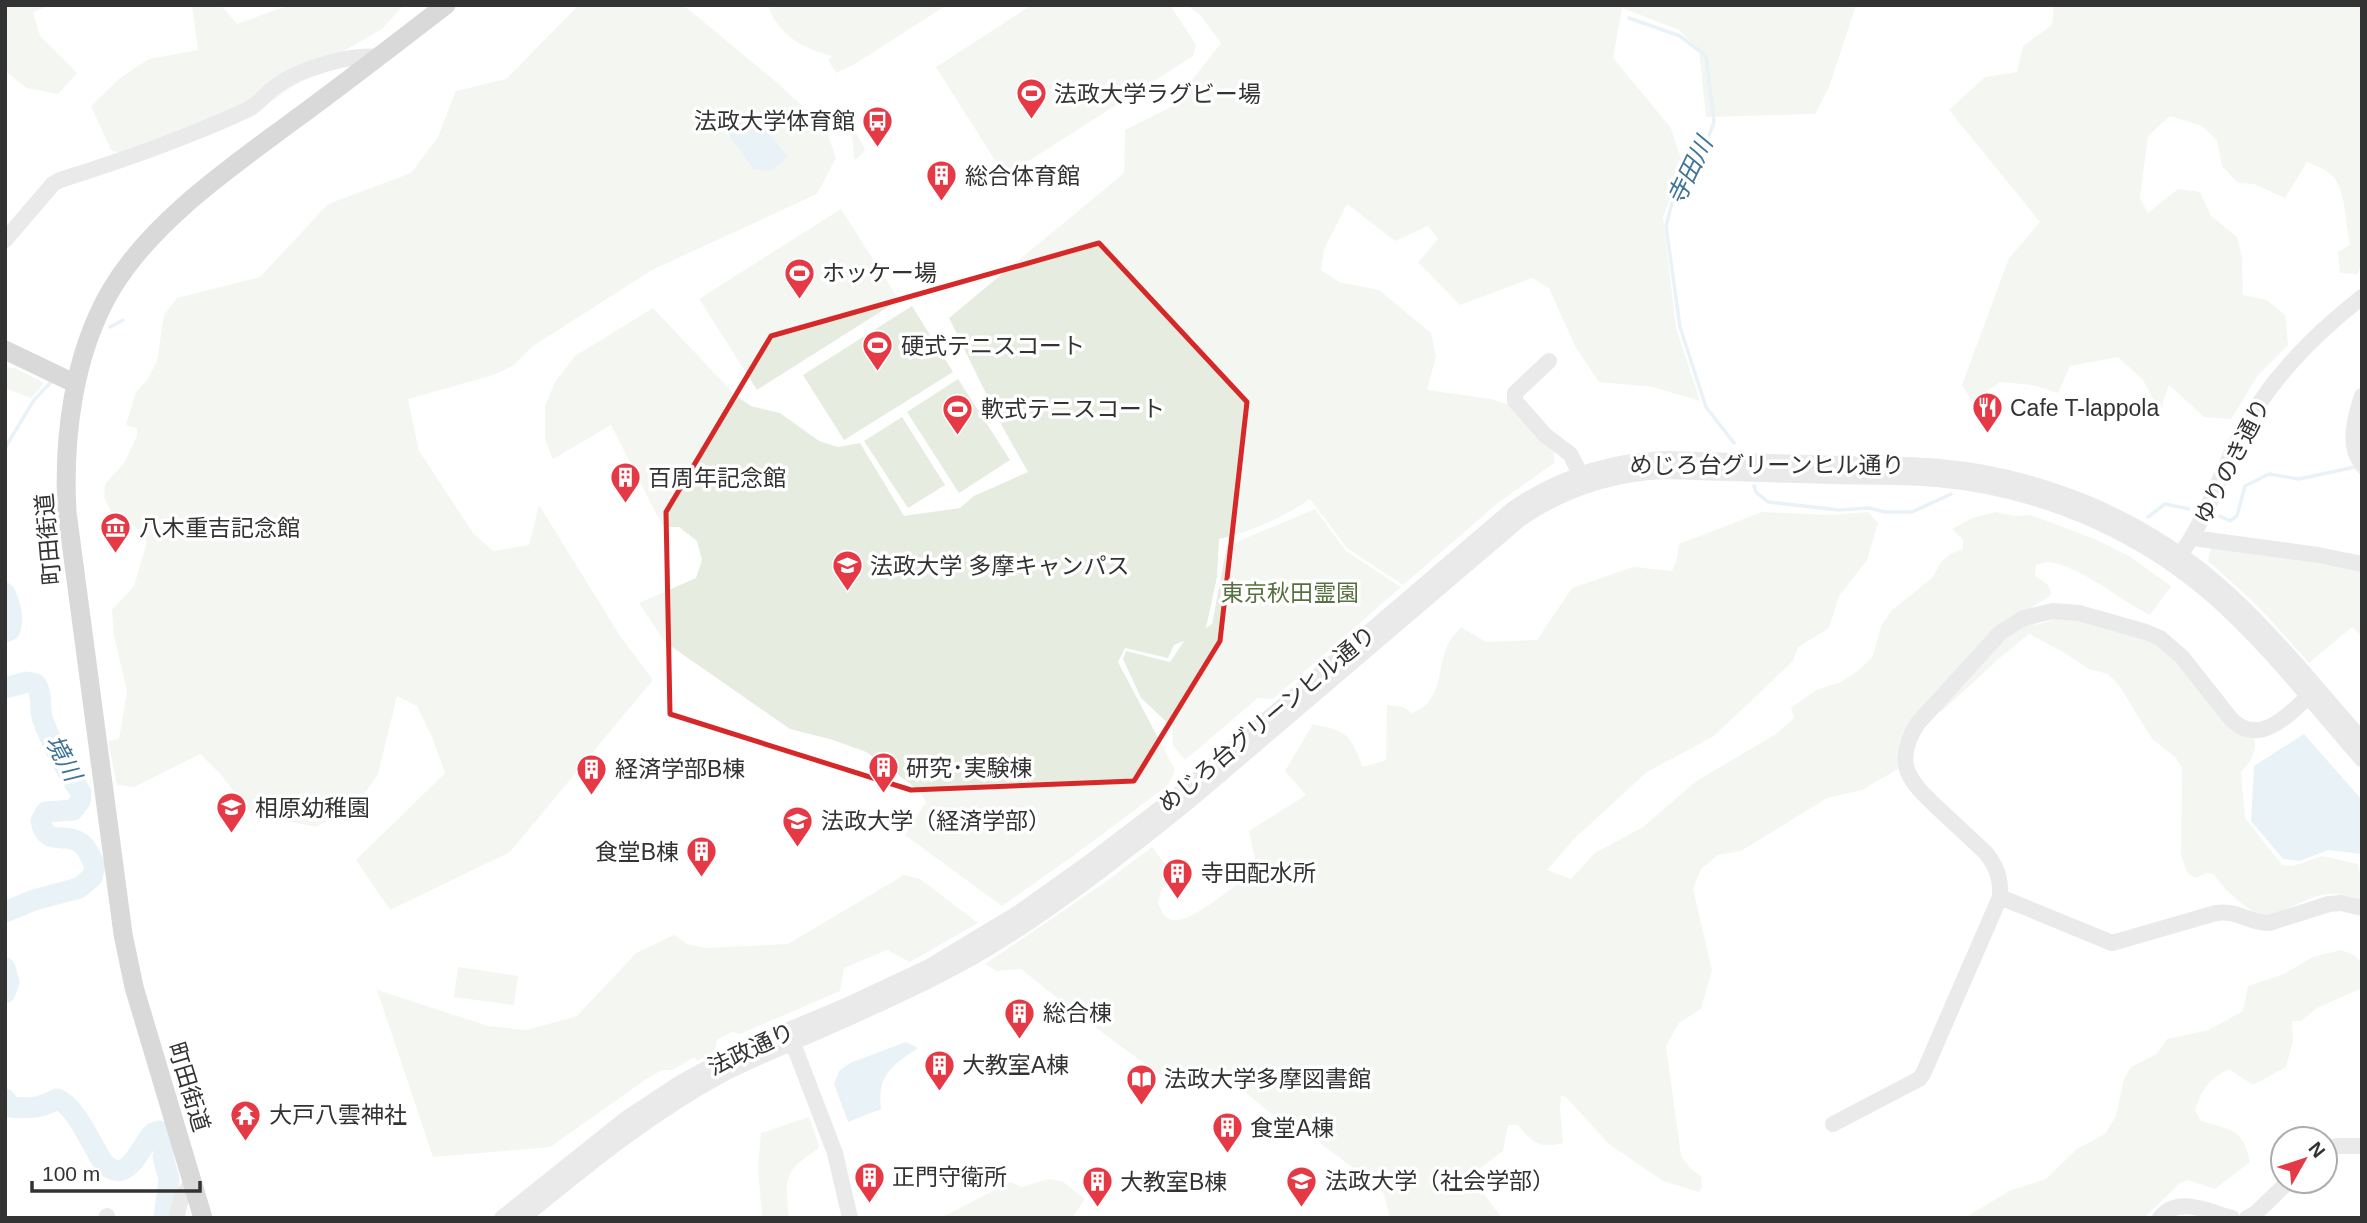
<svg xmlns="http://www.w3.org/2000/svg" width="2367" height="1223" font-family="Arial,'Noto Sans JP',sans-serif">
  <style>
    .green { fill: #e6ecdf }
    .water { fill: #cfe2ee }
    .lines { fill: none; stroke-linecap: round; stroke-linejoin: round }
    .stream { stroke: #cfe2ee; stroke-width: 3.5 }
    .river { stroke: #cfe2ee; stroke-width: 21 }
    .minor { stroke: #d0d0d0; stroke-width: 16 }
    .major { stroke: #ababab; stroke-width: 19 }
    .marked { fill: none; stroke: #d62828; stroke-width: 5; stroke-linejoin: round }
    .labels { text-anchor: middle; stroke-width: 7; stroke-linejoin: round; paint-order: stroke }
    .poi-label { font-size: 23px; fill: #333; stroke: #fff; text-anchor: start }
    .street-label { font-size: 23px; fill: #333; stroke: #fff }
    .park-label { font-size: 23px; fill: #56703f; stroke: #fff }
    .water-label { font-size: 24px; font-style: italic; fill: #3f7597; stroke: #fff }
  </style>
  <rect width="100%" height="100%" fill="#fff"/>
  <!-- green -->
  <path class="green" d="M5 5H53L33 12 40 36 77 73 58 94 27 88 5 71Z
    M192 5H221L237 24 289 5H404L382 29 337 55 272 101 126 155 111 150 91 106 120 78 149 59 198 50Z
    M579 5H680L688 9 774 80 825 127 836 158 817 194 652 270 533 346 513 366 493 375 408 399 419 451 473 533 493 551 529 545 539 505 620 636 653 680 510 852 390 910 356 860 445 773 432 737 417 706 397 696 378 774 358 803 316 827 251 813 221 775 200 754 134 787 117 785 108 741 119 739 127 691 114 636 112 610 134 586 147 542 132 523 115 520 104 497 105 484 125 462 137 436V428L126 425 136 392 148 379 157 361 164 315 177 298 260 277 328 204 411 173 438 137 456 91 506 79Z
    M768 5H947L853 65 836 73 828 60 832 56C803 49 778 35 768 5Z
    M1032 5H1170L1196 45 1193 56 1005 176 936 67Z
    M1187 5H1856L1829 87 1815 114 1706 117 1699 50 1679 30 1622 8 1613 58 1671 128 1683 165 1663 217 1676 328 1700 401 1653 387 1599 382 1575 346 1549 288 1532 278 1460 305 1418 262 1438 239 1428 226 1395 241 1347 204 1324 249 1321 270 1339 282 1379 290 1431 333 1436 356 1427 390 1491 399 1515 407 1554 452V463L1498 503 1403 585 1347 548 1310 499C1281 518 1254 531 1219 539L1217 577 1206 628 1212 624 1227 546 1315 509 1346 551 1401 587 1273 699 1258 698 1185 760 1173 746 1172 727 1141 698 1123 659 1126 651 1170 662 1184 641 1174 645 1168 658 1125 648 1118 662 1175 770 1168 785 1080 851 1002 906 905 835 926 802 920 792 908 782 866 752 833 740 790 729 665 642 639 603 696 578 702 560 697 541 679 527H663L611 425 553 459 545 440V406L555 382 575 356 653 308 735 395 751 406 780 413 819 441 838 447 860 443 904 516 960 508 974 496 1028 472 1002 426 949 318 1124 173 1125 130 1171 107 1221 43 1200 15Z
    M2054 5H2362V261L2358 274 2340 273 2338 252 2350 245C2345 224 2347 185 2328 172 2322 168 2314 165 2307 162L2285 198 2254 184 2238 183 2222 166 2217 140 2202 126 2170 116 2148 136 2140 198 2148 213 2178 189 2200 192 2211 216 2237 237 2242 257 2243 295 2267 300 2285 315 2288 345 2258 375 2231 419 2204 417 2169 385 2160 412 2143 380 2118 357 2070 366 2058 393 2033 385 2000 382 1972 402 1962 385 2009 258 2040 222 1949 110 1985 77 2017 72 2023 46 2052 25Z
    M853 128 865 149 862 154 854 160 853 141 850 131Z
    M841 209 899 300 757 390 699 299Z
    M912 306 953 372 844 440 803 375Z
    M6 367 15 368 44 383 31 398 5 388Z
    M958 379 1010 460 959 493 907 412Z
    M902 417 945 485 908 508 864 441Z
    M1762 512 1832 515 1868 512 1878 523 1867 560 1839 596 1829 628 1798 647 1793 661 1714 736 1647 772 1575 838 1547 870 1571 879 1595 853 1643 827 1695 782 1776 734 1794 718 1791 708 1816 690 1841 682 1859 670 1873 656 1881 626 1892 610 1932 578 1942 561 1950 554 1963 549V540L1952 529 1972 518 1995 512 2015 516 2031 515 2097 540 2129 556 2171 586 2150 615C2123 602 2076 563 2047 562 2046 562 2037 565 2036 565L2035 576 2047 584 2052 593C2045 602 2034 602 2028 612L2036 625 2055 619 2077 620 2154 640 2253 737C2259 750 2250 762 2241 772L2245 818 2282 865 2293 866 2322 856 2358 864 2362 880V901C2329 888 2320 894 2289 908 2283 910 2275 916 2269 916 2252 918 2222 887 2213 874L2207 873 2195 878 2187 872 2181 855 2182 768 2176 758 2152 739 2119 685 2108 674 2089 669 2063 652 2029 634 2003 655 1941 712 1930 703C1908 725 1893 736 1898 769L1862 790 1827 798 1741 851 1718 855 1701 869 1693 889 1712 970 1701 1009 1679 1023 1666 1046 1681 1156 1690 1168 1701 1176 1702 1187 1699 1192 1663 1181 1609 1144 1566 1097 1561 1095 1560 1108 1563 1143C1539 1149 1533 1143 1518 1125H1508L1503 1151 1470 1176 1502 1218H1390L1384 1194 1376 1185 1292 1122H1281L1237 1085 1176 1087 1080 1016 1021 969 997 971 985 964 1104 883 1152 847 1174 876 1161 891 1158 903C1161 910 1164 918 1172 920 1190 925 1242 880 1257 868L1249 831 1306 795 1285 771 1313 724C1349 732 1349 733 1363 767L1386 760 1387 705 1403 707 1412 713C1442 703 1437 670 1447 646 1450 639 1456 633 1461 627L1486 642 1537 640 1572 588 1633 567 1672 571 1677 558 1679 544Z
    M2211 547 2362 570V637L2352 627 2309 663 2256 604 2208 561Z
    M904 875 920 879 978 923 910 962 887 950 844 968 840 991 740 1034 732 1032 718 1039 714 1052 697 1061 695 1057 672 1070H662L645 1080 550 1147 433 1157 377 990 488 1026 527 1030 577 1016 636 953 674 935 687 944 706 948 788 944Z
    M2341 950C2366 958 2362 965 2362 988L2317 1008 2301 1021H2292L2293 1041 2286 1067 2253 1085 2229 1069C2209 1079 2202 1089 2195 1110L2201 1121C2231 1130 2243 1128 2250 1162L2215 1189 2188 1180 2180 1183 2144 1218H1965L2009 1191 2046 1179 2077 1149 2105 1134 2116 1116 2124 1079 2131 1067 2157 1054 2167 1039 2209 1030 2243 1011 2248 986 2284 974 2313 957Z
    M458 967 518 976 514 1005 454 997Z
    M809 1117 819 1145 818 1149C783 1172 785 1178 789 1218H762L758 1167 761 1133Z
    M1048 1179 1062 1181 1085 1199 1072 1218H941L1010 1182 1022 1187Z"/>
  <!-- water -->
  <path class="water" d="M729 119 767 130 788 157 770 171 753 169 725 129Z
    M2304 734 2362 800V854L2328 850 2300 861 2283 859 2251 821 2254 766Z
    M906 1042 918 1048C892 1066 877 1074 881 1109L848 1122 834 1084 839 1071 850 1063Z"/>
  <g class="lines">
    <!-- stream -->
    <path class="stream" d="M1629 18 1680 36 1706 56 1714 122 1701 157 1673 199 1666 226 1680 327 1706 407 1734 443
      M110 327 123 320
      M5 448 34 400 51 382
      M1754 486 1756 492 1768 502 1839 510 1869 508 1885 512H1912L1951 494
      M2220 516 2230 521 2237 516 2245 486 2269 474 2299 479 2355 467 2362 474
      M2148 517 2165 504 2189 509"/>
    <!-- river -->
    <path class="river" d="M5 593C10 606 14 617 10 630L5 632
      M5 688 27 682 36 684C43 695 39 705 42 717 51 744 66 770 81 793L80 801 73 810 46 812 41 821C46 849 67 830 83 845 88 850 92 859 95 866L92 877 79 888 34 900 5 912
      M5 968 9 982 5 993
      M5 1099 11 1107C29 1109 41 1108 57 1099 75 1105 91 1143 102 1161 127 1189 139 1148 153 1133L159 1131 164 1135 166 1141 163 1157 169 1179 164 1218"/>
    <!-- minor -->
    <path class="minor" d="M5 240 53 184 60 180C124 160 186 138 247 110 258 105 266 93 276 86 300 69 349 54 378 57
      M1549 361 1515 393V401L1545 435 1570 454 1584 481
      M2362 396C2356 414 2346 447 2362 463
      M2193 538 2318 555 2362 564
      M2174 563C2202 528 2217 484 2236 443 2266 383 2310 338 2362 297
      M2000 897 2112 943 2216 913C2240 910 2248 923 2269 923L2329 904 2341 903 2362 908
      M789 1033 835 1153 850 1218
      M1833 1124 1919 1079 1923 1074 2000 897C2001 879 1997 867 1986 853 1971 839 1956 825 1941 811 1910 782 1891 764 1918 723L2001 632 2024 618 2053 611 2079 613 2146 632 2160 638 2182 657 2231 719C2260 749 2291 712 2313 692
      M2325 1149 2337 1146H2362
      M106 1218 107 1216
      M176 1218 181 1199 192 1181
      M502 1218 626 1119 682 1082 739 1051 848 1005 929 967 1020 912 1090 862 1187 788 1513 509C1560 477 1609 461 1665 459 1725 461 1785 462 1845 464 1877 465 1908 464 1940 467 2040 476 2137 516 2214 581 2269 628 2314 686 2362 740
      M522 1218C586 1166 648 1115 721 1075 747 1061 775 1050 803 1038 860 1013 917 988 971 958 1048 914 1126 852 1195 796L1521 518C1564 489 1610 474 1662 471 1718 473 1775 474 1832 476 1867 477 1902 476 1937 479 2038 488 2136 529 2212 595 2267 643 2313 703 2362 759
      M2160 1218C2178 1195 2209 1212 2232 1218
      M2247 1218 2256 1213 2289 1181"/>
    <!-- major -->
    <path class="major" d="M5 350 76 384
      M203 1218 134 987 123 934 67 512C63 438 73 355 111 290 152 221 230 168 293 121 345 83 395 44 446 5"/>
  </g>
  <!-- marked area -->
  <path d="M0 0H2367V1223H0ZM1099 243 1247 402 1220 641 1134 781 911 790 670 714 666 512 771 336Z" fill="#fff" fill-opacity=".55" fill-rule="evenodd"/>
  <path class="marked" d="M1099 243 1247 402 1220 641 1134 781 911 790 670 714 666 512 771 336Z"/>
  <!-- icons -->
  <defs>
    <symbol id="stadium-pin" viewBox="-11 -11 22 30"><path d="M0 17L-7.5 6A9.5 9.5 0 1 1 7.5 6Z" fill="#e63946" stroke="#fff"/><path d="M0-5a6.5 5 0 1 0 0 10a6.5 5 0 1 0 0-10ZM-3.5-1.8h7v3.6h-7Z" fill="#fff"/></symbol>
    <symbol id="bus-pin" viewBox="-11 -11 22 30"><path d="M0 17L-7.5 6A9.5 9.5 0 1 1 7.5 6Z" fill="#e63946" stroke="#fff"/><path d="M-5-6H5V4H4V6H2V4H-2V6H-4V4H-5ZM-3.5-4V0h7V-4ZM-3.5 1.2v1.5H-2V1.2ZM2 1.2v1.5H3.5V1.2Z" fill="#fff"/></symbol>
    <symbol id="building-pin" viewBox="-11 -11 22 30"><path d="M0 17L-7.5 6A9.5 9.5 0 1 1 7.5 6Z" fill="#e63946" stroke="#fff"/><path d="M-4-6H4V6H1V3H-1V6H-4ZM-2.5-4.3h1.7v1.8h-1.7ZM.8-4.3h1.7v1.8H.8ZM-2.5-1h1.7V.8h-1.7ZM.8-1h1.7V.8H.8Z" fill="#fff"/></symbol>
    <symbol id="restaurant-pin" viewBox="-11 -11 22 30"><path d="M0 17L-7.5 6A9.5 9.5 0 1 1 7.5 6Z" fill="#e63946" stroke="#fff"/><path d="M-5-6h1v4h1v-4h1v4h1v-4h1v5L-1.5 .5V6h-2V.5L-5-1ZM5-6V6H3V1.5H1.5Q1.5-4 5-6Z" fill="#fff"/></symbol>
    <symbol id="museum-pin" viewBox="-11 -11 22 30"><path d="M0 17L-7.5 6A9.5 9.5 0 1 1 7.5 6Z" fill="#e63946" stroke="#fff"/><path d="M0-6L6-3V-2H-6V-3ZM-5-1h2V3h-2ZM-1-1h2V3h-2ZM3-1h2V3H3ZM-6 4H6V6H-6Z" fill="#fff"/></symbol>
    <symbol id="university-pin" viewBox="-11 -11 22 30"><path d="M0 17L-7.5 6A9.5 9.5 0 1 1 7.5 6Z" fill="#e63946" stroke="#fff"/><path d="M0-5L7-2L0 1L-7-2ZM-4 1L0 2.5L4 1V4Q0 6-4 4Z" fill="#fff"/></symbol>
    <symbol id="school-pin" viewBox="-11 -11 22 30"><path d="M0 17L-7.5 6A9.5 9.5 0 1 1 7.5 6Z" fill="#e63946" stroke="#fff"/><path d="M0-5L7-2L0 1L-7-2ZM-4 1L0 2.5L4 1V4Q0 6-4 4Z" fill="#fff"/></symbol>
    <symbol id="library-pin" viewBox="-11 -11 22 30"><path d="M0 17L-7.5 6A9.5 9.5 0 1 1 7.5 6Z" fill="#e63946" stroke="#fff"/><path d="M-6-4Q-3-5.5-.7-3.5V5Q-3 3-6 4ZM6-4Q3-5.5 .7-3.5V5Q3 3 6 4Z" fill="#fff"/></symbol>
    <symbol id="temple-pin" viewBox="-11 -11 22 30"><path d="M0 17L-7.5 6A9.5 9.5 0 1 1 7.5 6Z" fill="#e63946" stroke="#fff"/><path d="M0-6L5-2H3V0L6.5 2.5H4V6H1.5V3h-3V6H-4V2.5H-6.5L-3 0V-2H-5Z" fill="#fff"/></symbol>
  </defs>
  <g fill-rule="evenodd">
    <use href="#stadium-pin" x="1014" y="76" width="35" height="47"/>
    <use href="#bus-pin" x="860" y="104" width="35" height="47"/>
    <use href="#building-pin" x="924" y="158" width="35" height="47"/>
    <use href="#stadium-pin" x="782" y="256" width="35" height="47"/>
    <use href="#stadium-pin" x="860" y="328" width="35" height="47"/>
    <use href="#restaurant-pin" x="1970" y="390" width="35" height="47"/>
    <use href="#stadium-pin" x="940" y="392" width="35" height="47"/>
    <use href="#building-pin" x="608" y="460" width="35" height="47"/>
    <use href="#museum-pin" x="98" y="510" width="35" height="47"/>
    <use href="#university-pin" x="830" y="548" width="35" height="47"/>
    <use href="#building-pin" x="866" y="750" width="35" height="47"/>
    <use href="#building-pin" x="574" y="752" width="35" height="47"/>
    <use href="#school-pin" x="214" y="790" width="35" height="47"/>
    <use href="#university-pin" x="780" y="804" width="35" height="47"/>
    <use href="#building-pin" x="684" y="834" width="35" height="47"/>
    <use href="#building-pin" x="1160" y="856" width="35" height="47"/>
    <use href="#building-pin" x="1002" y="996" width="35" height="47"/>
    <use href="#building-pin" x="922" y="1048" width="35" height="47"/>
    <use href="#library-pin" x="1124" y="1062" width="35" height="47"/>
    <use href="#temple-pin" x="228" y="1098" width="35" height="47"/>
    <use href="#building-pin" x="1210" y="1110" width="35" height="47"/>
    <use href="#building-pin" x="852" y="1160" width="35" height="47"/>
    <use href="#university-pin" x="1284" y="1164" width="35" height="47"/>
    <use href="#building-pin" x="1080" y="1164" width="35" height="47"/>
  </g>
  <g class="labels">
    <!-- poi labels -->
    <g class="poi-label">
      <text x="1054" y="102">法政大学ラグビー場</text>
      <text x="855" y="129" text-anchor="end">法政大学体育館</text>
      <text x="965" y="184">総合体育館</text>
      <text x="822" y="281">ホッケー場</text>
      <text x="901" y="354">硬式テニスコート</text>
      <text x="2010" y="416">Cafe T-lappola</text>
      <text x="981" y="417">軟式テニスコート</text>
      <text x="648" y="486">百周年記念館</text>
      <text x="139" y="536">八木重吉記念館</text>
      <text x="870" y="574">法政大学 多摩キャンパス</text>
      <text x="906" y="776">研究･実験棟</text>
      <text x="615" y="777">経済学部B棟</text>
      <text x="255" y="816">相原幼稚園</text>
      <text x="821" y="829">法政大学（経済学部）</text>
      <text x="679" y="860" text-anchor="end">食堂B棟</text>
      <text x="1201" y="881">寺田配水所</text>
      <text x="1043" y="1021">総合棟</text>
      <text x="962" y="1073">大教室A棟</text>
      <text x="1164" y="1087">法政大学多摩図書館</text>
      <text x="269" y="1123">大戸八雲神社</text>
      <text x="1250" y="1136">食堂A棟</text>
      <text x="892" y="1185">正門守衛所</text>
      <text x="1325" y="1189">法政大学（社会学部）</text>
      <text x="1120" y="1190">大教室B棟</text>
    </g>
    <!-- street labels -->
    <g class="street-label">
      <text transform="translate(2232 461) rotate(-63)" y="8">ゆりのき通り</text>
      <text x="1767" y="473">めじろ台グリーンヒル通り</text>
      <text transform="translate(48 539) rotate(-95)" y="8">町田街道</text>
      <text transform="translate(1267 719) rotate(-40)" y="8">めじろ台グリーンヒル通り</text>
      <text transform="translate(751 1049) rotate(-25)" y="8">法政通り</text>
      <text transform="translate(189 1087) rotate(73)" y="8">町田街道</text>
    </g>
    <!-- park labels -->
    <g class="park-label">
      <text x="1290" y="601">東京秋田霊園</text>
    </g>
    <!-- water labels -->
    <g class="water-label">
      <text transform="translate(1690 171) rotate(-64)" y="8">寺田川</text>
      <text transform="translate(63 758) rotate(62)" y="8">境川</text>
    </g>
  </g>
  <!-- border -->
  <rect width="2367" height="1223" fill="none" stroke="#333333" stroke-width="14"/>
  <!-- north arrow -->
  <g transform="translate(2304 1160) rotate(51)"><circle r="33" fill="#ffffff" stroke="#adadad" stroke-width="2"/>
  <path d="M0-5L12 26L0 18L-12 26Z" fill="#e63946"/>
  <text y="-10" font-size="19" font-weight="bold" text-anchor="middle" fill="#333333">N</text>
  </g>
  <!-- scale -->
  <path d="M32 1181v10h168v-10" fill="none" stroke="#333333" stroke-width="3.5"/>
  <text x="42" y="1181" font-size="21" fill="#333333" stroke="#ffffff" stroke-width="5" paint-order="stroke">100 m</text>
</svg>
